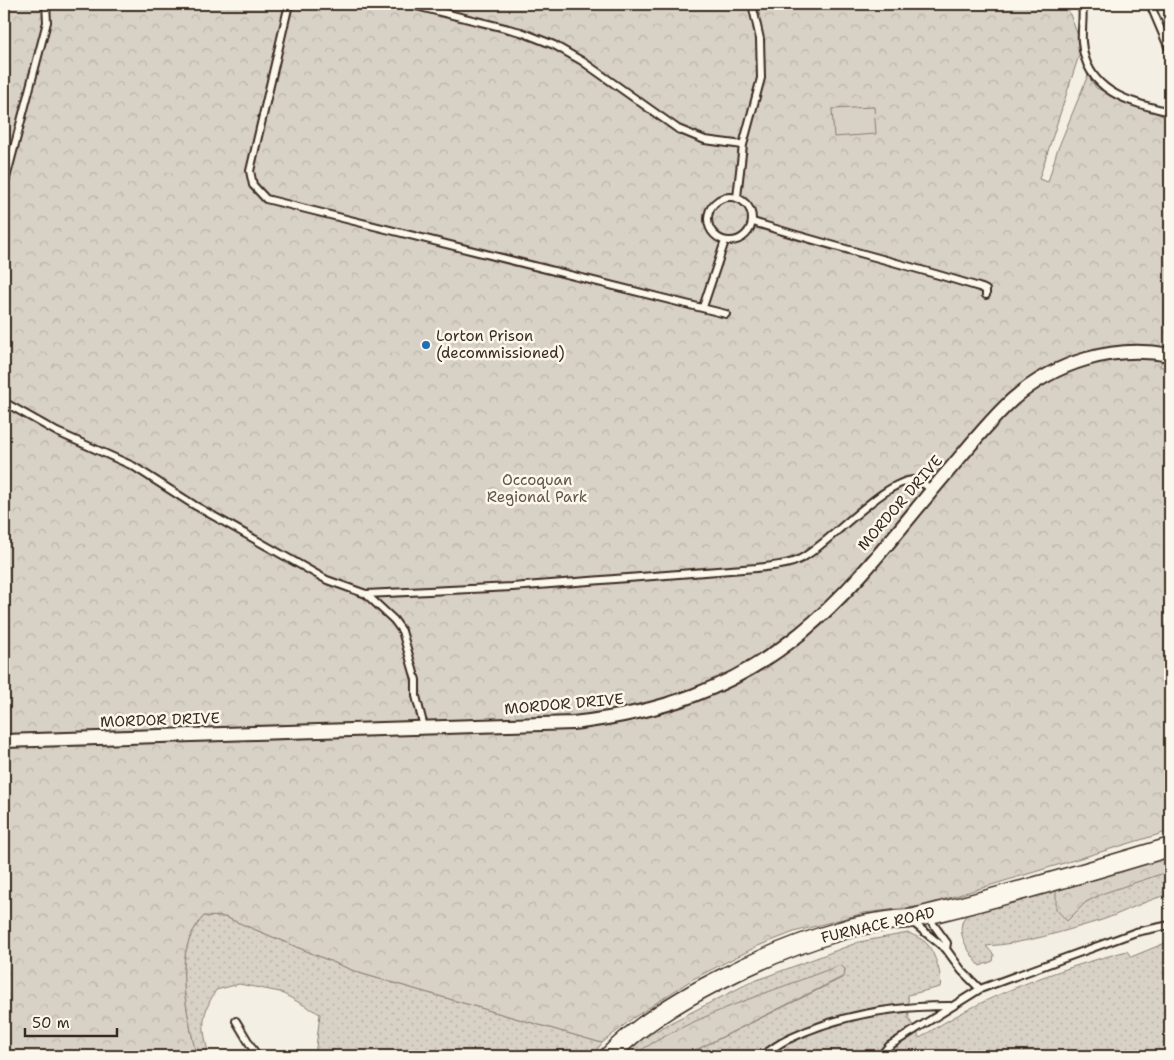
<svg xmlns="http://www.w3.org/2000/svg" width="1174" height="1060" font-family="'Shantell Sans',sans-serif">
  <style>
    .grass { fill: url(#grass-dots); stroke: #8a7e72 }
    .forest { fill: url(#forest-crowns); stroke: #8a7e72 }
    .pitch { fill: #d8d1c6; stroke: #8a7e72 }
    .lines { fill: none; stroke-linecap: round; stroke-linejoin: round }
    .lane-casing { stroke: #3b2a1e; stroke-width: 10 }
    .street-casing { stroke: #3b2a1e; stroke-width: 16 }
    .secondary-casing { stroke: #3b2a1e; stroke-width: 21 }
    .lane { stroke: #fbf7ec; stroke-width: 6 }
    .street { stroke: #fbf7ec; stroke-width: 12 }
    .secondary { stroke: #fbf7ec; stroke-width: 18 }
    .poi-dot { fill: #1f6fb2; stroke: #fbf7ec; stroke-width: 2 }
    .labels { text-anchor: middle; stroke-width: 5; stroke-linejoin: round; paint-order: stroke }
    .poi-label { font-size: 15px; fill: #3b2a1e; stroke: #fbf7ec; text-anchor: start }
    .park-label { font-size: 15px; fill: #625448; stroke: #fbf7ec }
    .street-label { font-size: 15px; fill: #3b2a1e; stroke: #fbf7ec }
  </style>
  <defs>
    <pattern id="grass-dots" width="8" height="8" patternUnits="userSpaceOnUse" patternTransform="scale(1.25)"><rect width="8" height="8" fill="#d8d1c6"/><path d="M2 2h.1M6 6h.1" fill="none" stroke="#bab4aa" stroke-width="1.8" stroke-linecap="round"/></pattern>
    <pattern id="forest-crowns" width="20" height="18" patternUnits="userSpaceOnUse" patternTransform="scale(1.25)"><rect width="20" height="18" fill="#d8d1c6"/><path d="M2 6a3 3 0 1 1 6 0M12 15a3 3 0 1 1 6 0" fill="none" stroke="#bab4aa"/></pattern>
  </defs>
  <rect width="100%" height="100%" fill="#f3efe4"/>
  <filter id="ink" filterUnits="userSpaceOnUse"><feTurbulence type="fractalNoise" baseFrequency=".02" numOctaves="2"/><feDisplacementMap in="SourceGraphic" scale="10" xChannelSelector="R" yChannelSelector="G"/><feConvolveMatrix kernelMatrix="1 2 1 2 8 2 1 2 1" color-interpolation-filters="sRGB"/></filter>
  <g filter="url(#ink)">
    <!-- grass -->
    <path class="grass" d="M1170 871V894C1146 900 1125 912 1102 920 1065 931 1024 944 986 946L994 955 993 961 980 966C967 950 949 924 973 910L1056 889 1067 921 1086 902 1104 892Z
      M204 916 225 917 359 973 602 1043 592 1056H315L320 1014 280 992 239 984 216 990C200 1017 202 1026 209 1056H196C188 1012 169 953 204 916Z
      M908 933C916 936 923 939 928 945 935 954 943 977 940 987L908 995 909 1019 920 1038C982 996 1055 970 1127 951L1131 957 1170 941V1056H684L844 977 845 969C785 990 724 1009 667 1036 653 1043 638 1056 623 1056L642 1039 672 1022 749 983 859 942Z"/>
    <!-- forest -->
    <path class="forest" d="M4 4H1066L1082 46 1039 179 1048 182 1057 151 1088 75 1096 88 1170 119V346L1160 366 1170 370V831L922 906 864 913 794 932 758 946 693 979 633 1018 602 1043 359 973 225 917 204 916C169 953 188 1012 196 1056H4Z
      M1170 854V871L1104 893 1086 902 1067 921 1056 909V889Z
      M840 965 845 969 844 976 684 1056H632C692 1015 772 992 840 965Z"/>
    <!-- pitch -->
    <path class="pitch" d="M874 107 876 134 834 137 832 109Z"/>
    <g class="lines">
      <defs>
        <path id="lane" d="M289 4 250 171 253 185 266 199 726 314
          M408 4 521 32 554 45 582 61 678 129 705 140 743 145
          M1082 4C1084 16 1081 30 1082 42 1086 92 1129 102 1170 112
          M1150 4 1170 51
          M4 186 47 22 46 4
          M708 219a22 22 0 1 1 44 0a22 22 0 1 1-44 0Z
          M737 197 743 145 761 78 760 39 752 4
          M753 222C829 246 906 264 982 288L986 290V295
          M703 307 725 241
          M4 402 57 432 133 466 194 505 327 580 366 594 512 587 756 568C769 566 786 566 798 560 826 548 886 477 916 480 921 481 928 487 932 490
          M366 594 394 620 402 631 416 680V696L424 727
          M928 917 947 943 946 949
          M911 921 946 949 962 971 980 989
          M236 1021 257 1056
          M762 1056C771 1050 780 1042 791 1038 841 1014 895 1006 950 1006
          M880 1056 889 1046 980 989 1136 932 1170 925"/>
        <path id="street" d="M4 741 573 723C659 713 733 689 801 633 855 589 899 529 944 476 966 451 987 423 1012 400 1055 362 1114 344 1170 355"/>
        <path id="secondary" d="M609 1056C660 1002 768 952 840 931 855 926 872 923 888 921 898 919 909 920 918 917 1003 897 1087 872 1170 847"/>
      </defs>
      <!-- lane casing -->
      <use href="#lane" class="lane-casing"/>
      <!-- street casing -->
      <use href="#street" class="street-casing"/>
      <!-- secondary casing -->
      <use href="#secondary" class="secondary-casing"/>
      <!-- lane -->
      <use href="#lane" class="lane"/>
      <!-- street -->
      <use href="#street" class="street"/>
      <!-- secondary -->
      <use href="#secondary" class="secondary"/>
    </g>
  </g>
  <!-- markers -->
  <circle class="poi-dot" cx="426" cy="345" r="5"/>
  <g class="labels">
    <!-- poi labels -->
    <g class="poi-label">
      <text x="436" y="341">Lorton Prison<tspan x="436" dy="17">(decommissioned)</tspan></text>
    </g>
    <!-- park labels -->
    <g class="park-label">
      <text x="537" y="485">Occoquan<tspan x="537" dy="17">Regional Park</tspan></text>
    </g>
    <!-- street labels -->
    <g class="street-label">
      <text transform="translate(900 503) rotate(-49)" y="5">MORDOR DRIVE</text>
      <text transform="translate(564 704) rotate(-5)" y="5">MORDOR DRIVE</text>
      <text transform="translate(160 720) rotate(-2)" y="5">MORDOR DRIVE</text>
      <text transform="translate(878 925) rotate(-13)" y="5">FURNACE ROAD</text>
    </g>
  </g>
  <!-- margin -->
  <rect width="1174" height="1060" fill="none" stroke="#fbf7ec" stroke-width="20"/>
  <rect x="10" y="10" width="1154" height="1040" fill="none" stroke="#3b2a1e" stroke-width="2" filter="url(#ink)"/>
  <!-- scale -->
  <path d="M25 1028v8h92v-8" fill="none" stroke="#3b2a1e" stroke-width="2.5"/>
  <text x="32" y="1028" font-size="15" fill="#3b2a1e" stroke="#fbf7ec" stroke-width="4" paint-order="stroke">50 m</text>
</svg>
